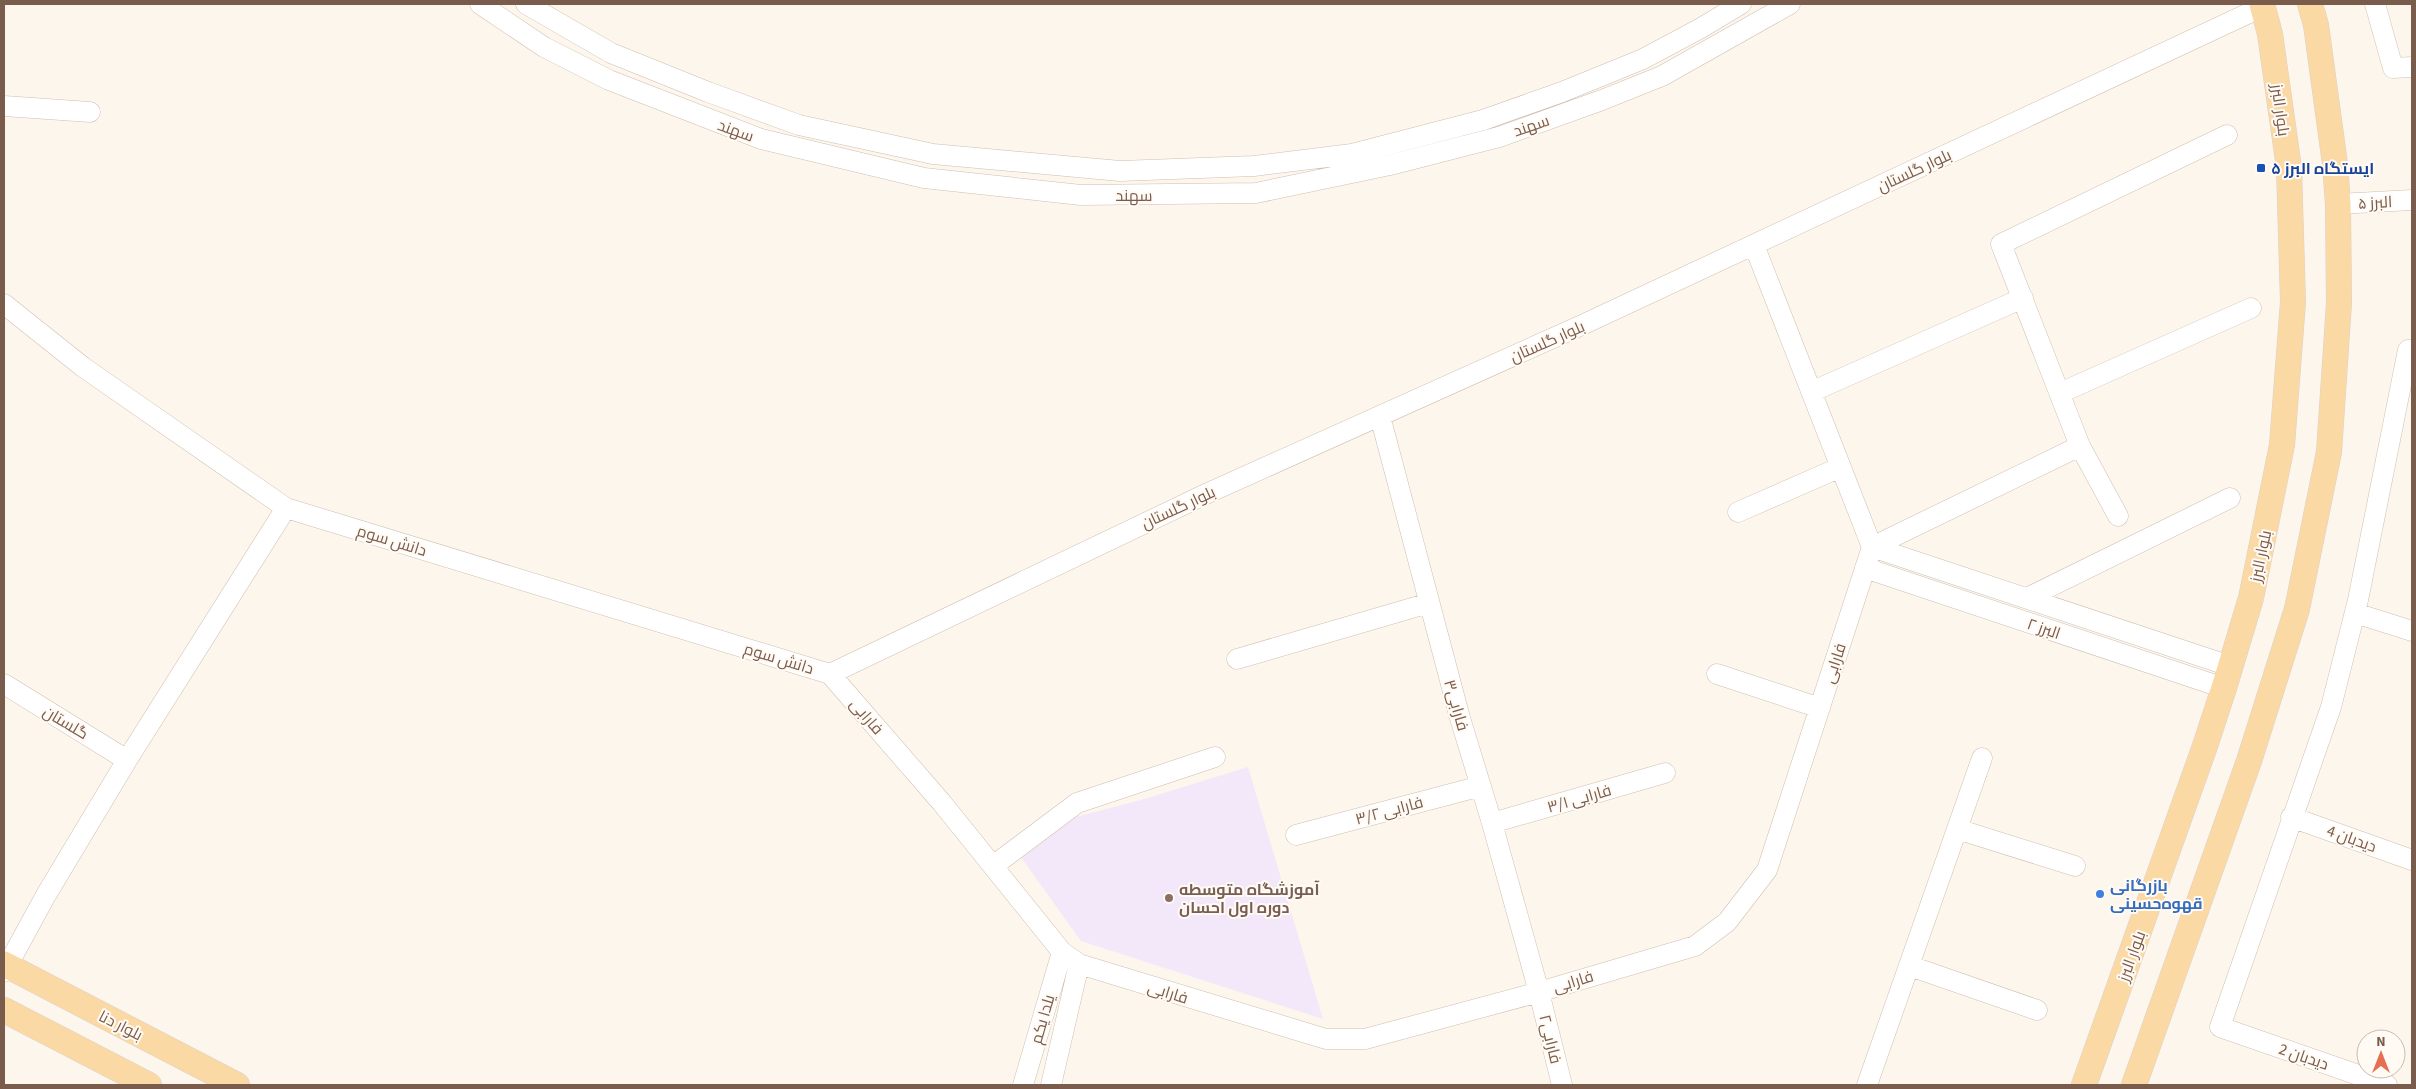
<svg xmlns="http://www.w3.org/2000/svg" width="2416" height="1089" font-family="'Source Sans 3',Cairo,sans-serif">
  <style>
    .education { fill: #f3e8fa }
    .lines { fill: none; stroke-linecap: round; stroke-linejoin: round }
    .minor-casing { stroke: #d1beb0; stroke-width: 21 }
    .major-casing { stroke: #dad1cd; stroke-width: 26 }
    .minor { stroke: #fff; stroke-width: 20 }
    .major { stroke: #fbd9a5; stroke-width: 25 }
    .transit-dot { fill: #1a4fb4; stroke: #fffaf3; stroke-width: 2 }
    .shop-dot { fill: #3f7fe0; stroke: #fffaf3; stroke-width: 2 }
    .education-dot { fill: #8d6e63; stroke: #fffaf3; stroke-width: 2 }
    .labels { text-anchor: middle; stroke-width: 4; stroke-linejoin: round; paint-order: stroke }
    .street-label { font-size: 16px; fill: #7a5c4d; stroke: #fffaf3 }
    .transit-label { font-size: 16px; font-weight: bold; fill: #164399; stroke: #fffaf3; text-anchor: start }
    .shop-label { font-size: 16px; font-weight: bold; fill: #366cbe; stroke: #fffaf3; text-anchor: start }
    .education-label { font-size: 16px; font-weight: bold; fill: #785e54; stroke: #fffaf3; text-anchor: start }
  </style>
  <rect width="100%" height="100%" fill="#fdf6ec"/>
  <!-- education -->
  <path class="education" d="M1248 767 1323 1019 1081 941 1020 856 1060 821 1141 800Z"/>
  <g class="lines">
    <defs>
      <path id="minor" d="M480 4 544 47 609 80 761 139 924 178 1081 195 1256 193 1390 165 1499 137 1602 100 1662 76 1790 4
        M526 4 611 53 708 92 799 125 933 154 1120 171 1254 166 1352 154 1483 120 1562 92 1643 59 1701 28 1741 4
        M2375 4 2393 68 2412 67
        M4 106 90 112
        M2338 204 2412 200
        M4 304 83 367 286 508 830 674
        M1811 392 2023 298
        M2060 393 2251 308
        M1380 416 1460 718 1492 823 1539 992 1562 1085
        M2080 446 2118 516
        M1738 512 1841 467
        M1872 547 2080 446 2001 244 2227 135
        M1872 547 2230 666
        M1865 568 2224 688
        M2027 598 2230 498
        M2355 613 2412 631
        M1237 659 1429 603
        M830 674 942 803 1062 952 1079 964 1326 1039H1365L1539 992 1695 946 1727 922 1767 870 1872 547 1754 245
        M830 674 1208 493 1582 325 2262 7
        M1717 674 1820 708
        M4 684 127 760
        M2291 817 2412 860
        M1492 823 1665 773
        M1957 829 2075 866
        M1296 835 1481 786
        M993 866 1077 803 1215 757
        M1910 966 2037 1010
        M4 972 46 895 127 760 286 508
        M1023 1085 1062 952
        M1051 1085 1079 964
        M1867 1085 1982 758
        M2387 1085 2220 1027 2331 707 2358 600 2408 350H2412"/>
      <path id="major" d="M4 964 237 1085
        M4 1010 149 1085
        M2084 1085 2205 746 2224 688 2251 598 2282 445 2293 302 2289 168 2270 34 2262 4
        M2134 1085 2249 761 2297 609 2329 452 2339 303 2338 204 2335 164 2316 25 2310 4"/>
    </defs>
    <!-- minor casing -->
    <use href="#minor" class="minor-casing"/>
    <!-- major casing -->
    <use href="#major" class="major-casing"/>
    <!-- minor -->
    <use href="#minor" class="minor"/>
    <!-- major -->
    <use href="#major" class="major"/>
  </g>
  <!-- markers -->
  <rect class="transit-dot" x="2256" y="163" width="10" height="10" rx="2.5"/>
  <circle class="shop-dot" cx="2100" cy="894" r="5"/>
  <circle class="education-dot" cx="1169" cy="898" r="5"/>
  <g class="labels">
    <!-- street labels -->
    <g class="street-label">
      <text transform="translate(2281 110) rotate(82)" y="6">بلوار البرز</text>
      <text transform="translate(1531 125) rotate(-19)" y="6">سهند</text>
      <text transform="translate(736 130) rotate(20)" y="6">سهند</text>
      <text transform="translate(1914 170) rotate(-25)" y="6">بلوار گلستان</text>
      <text x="1134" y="201">سهند</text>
      <text transform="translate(2375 202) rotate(-3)" y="6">البرز ۵</text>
      <text transform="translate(1547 341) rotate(-24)" y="6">بلوار گلستان</text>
      <text transform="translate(1178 507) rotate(-25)" y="6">بلوار گلستان</text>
      <text transform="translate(392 540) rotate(17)" y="6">دانش سوم</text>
      <text transform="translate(2260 556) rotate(-78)" y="6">بلوار البرز</text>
      <text transform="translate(2044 628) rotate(19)" y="6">البرز ۲</text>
      <text transform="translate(779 658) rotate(17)" y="6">دانش سوم</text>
      <text transform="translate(1834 663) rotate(-72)" y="6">فارابی</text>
      <text transform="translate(1457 705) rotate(74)" y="6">فارابی۳</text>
      <text transform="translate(867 716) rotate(49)" y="6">فارابی</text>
      <text transform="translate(66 722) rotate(31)" y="6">گلستان</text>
      <text transform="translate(1579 798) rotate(-16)" y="6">فارابی ۳/۱</text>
      <text transform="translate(1389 810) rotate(-15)" y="6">فارابی ۳/۲</text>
      <text transform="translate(2352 838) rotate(20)" y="6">دیدبان 4</text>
      <text transform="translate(2131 956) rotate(-70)" y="6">بلوار البرز</text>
      <text transform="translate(1573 981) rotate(-17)" y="6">فارابی</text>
      <text transform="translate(1168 992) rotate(17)" y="6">فارابی</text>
      <text transform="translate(1042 1019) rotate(-74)" y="6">یلدا یکم</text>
      <text transform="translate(121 1025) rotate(27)" y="6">بلوار دنا</text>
      <text transform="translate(1551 1039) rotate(76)" y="6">فارابی۲</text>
      <text transform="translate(2304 1056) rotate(19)" y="6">دیدبان 2</text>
    </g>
    <!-- transit labels -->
    <g class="transit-label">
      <text x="2271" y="174">ایستگاه البرز ۵</text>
    </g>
    <!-- shop labels -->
    <g class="shop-label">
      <text x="2110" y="891">بازرگانی<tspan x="2110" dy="18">قهوه‌حسینی</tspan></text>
    </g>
    <!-- education labels -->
    <g class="education-label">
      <text x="1179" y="895">آموزشگاه متوسطه<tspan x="1179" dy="18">دوره اول احسان</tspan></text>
    </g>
  </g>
  <!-- border -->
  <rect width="2416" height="1089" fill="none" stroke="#7a5c4d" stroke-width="10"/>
  <!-- north arrow -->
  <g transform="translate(2381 1054)"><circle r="24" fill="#fffaf3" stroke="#cabbb1"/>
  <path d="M0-4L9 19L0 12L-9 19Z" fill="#e76f51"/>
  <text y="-8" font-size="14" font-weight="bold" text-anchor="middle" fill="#7a5c4d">N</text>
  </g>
</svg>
